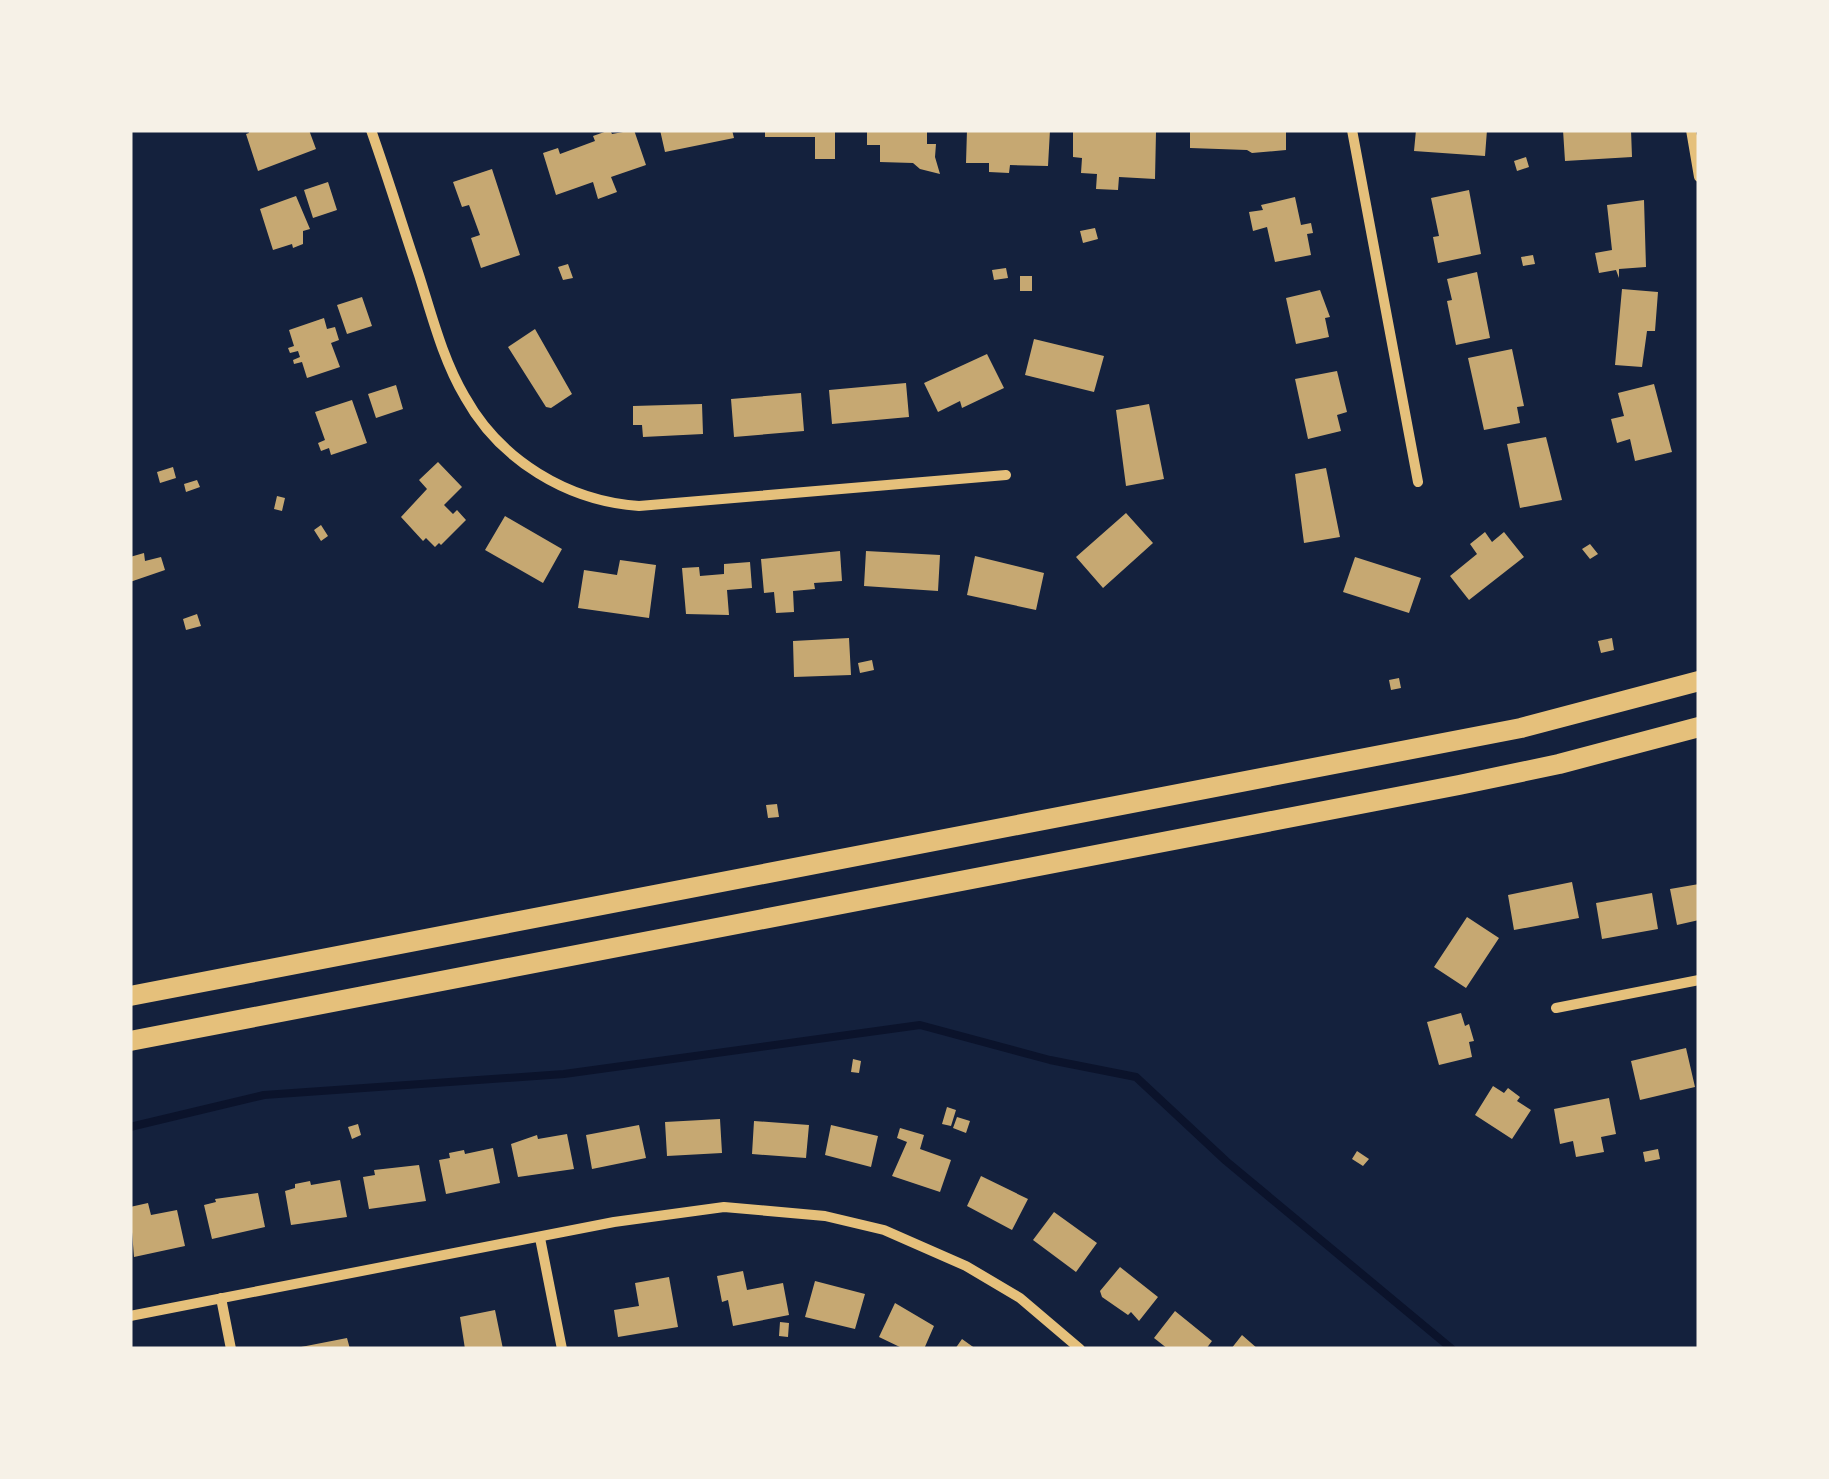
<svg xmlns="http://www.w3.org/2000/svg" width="1829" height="1479" font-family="'Source Sans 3',sans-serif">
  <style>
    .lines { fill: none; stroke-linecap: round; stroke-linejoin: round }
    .stream { stroke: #0b132b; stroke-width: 8 }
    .building { fill: #c6a872 }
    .minor { stroke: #e5c07b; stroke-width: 10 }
    .primary { stroke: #e5c07b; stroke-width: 20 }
  </style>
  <rect width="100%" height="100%" fill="#14213d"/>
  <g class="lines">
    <!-- stream -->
    <path class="stream" d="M130 1127 264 1095 564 1074 920 1025 1050 1060 1136 1077 1226 1161 1452 1349"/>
  </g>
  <!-- building -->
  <path class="building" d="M248 130H309L316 149 258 171 246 134 249 133Z
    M610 130 612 134 634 130 646 165 611 177 617 192 598 199 593 182 556 195 543 153 558 148 560 154 595 141 593 136Z
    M660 130H732L734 138 665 152Z
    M765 130H835V159H815V137H765Z
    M867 130H927V144H936L935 157 940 174 920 169 913 163 880 162V145H867Z
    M967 130H1050L1048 166 1010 165 1009 173 989 172V163H966Z
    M1073 130 1156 132 1155 179 1119 177 1118 190 1096 189 1097 174 1081 173 1082 158 1073 157Z
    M1190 130H1286V150L1252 153 1247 150 1190 148Z
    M1416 130H1487L1485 156 1414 151Z
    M1563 130H1631L1632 157 1565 161Z
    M1526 157 1529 167 1517 171 1514 161Z
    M492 169 520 255 481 268 471 238 480 235 469 205 462 207 453 182Z
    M328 182 337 210 313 218 304 190Z
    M1469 190 1481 254 1438 263 1433 237 1439 236 1431 198Z
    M296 196 310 229 303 231V244L293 248 292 244 273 250 260 209Z
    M1295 197 1301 225 1311 223 1313 233 1307 234 1311 255 1275 262 1267 227 1253 231 1249 212 1263 210 1261 205Z
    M1644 200 1646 267 1619 269V278L1616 270 1599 273 1595 253 1612 250 1607 205Z
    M1095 228 1098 239 1083 243 1080 231Z
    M1533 255 1535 264 1523 266 1521 257Z
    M568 264 573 278 563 280 558 267Z
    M1006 268 1008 278 994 280 992 270Z
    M1477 272 1490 338 1456 345 1447 301 1452 300 1447 279Z
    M1020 276H1032V291H1020Z
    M1622 289 1658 292 1655 331H1647L1642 367 1615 365Z
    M1320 290 1330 317 1325 318 1329 337 1296 344 1286 298Z
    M362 297 372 326 347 334 337 305Z
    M324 318 327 329 335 327 339 340 331 343 340 367 307 378 302 362 294 364 293 360 300 357 298 351 290 353 288 348 294 346 289 330Z
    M535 329 572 394 551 408 546 407 508 347Z
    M1034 339 1104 356 1094 392 1025 375Z
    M1512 349 1524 406 1517 407 1520 423 1484 430 1468 358Z
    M987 354 1004 388 962 408 960 401 938 412 924 383Z
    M1337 371 1347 412 1337 415 1341 431 1308 439 1295 379Z
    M906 383 909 417 832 424 829 390Z
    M1654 384 1672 452 1635 461 1630 439 1617 443 1611 419 1624 416 1618 393Z
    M396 385 403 409 376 418 368 394Z
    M801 393 804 431 734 437 731 399Z
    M352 400 367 443 331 455 329 448 321 451 318 443 325 440 315 412Z
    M702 404 703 434 643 437 642 425H633V406Z
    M1149 404 1164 479 1126 486 1116 410Z
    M1546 437 1562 500 1520 508 1507 444Z
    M438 462 462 487 444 505 453 514 457 510 466 520 441 545 439 543 435 547 426 538 423 541 401 517 427 489 419 480Z
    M173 467 176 478 160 483 157 472Z
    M1326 468 1340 537 1304 543 1295 474Z
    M197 480 200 487 186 492 184 484Z
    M277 496 285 498 282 511 274 509Z
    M1126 513 1153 543 1103 588 1076 557Z
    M505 516 562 549 543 583 485 550Z
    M321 525 328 536 321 541 314 530Z
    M1485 532 1492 542 1504 532 1524 557 1469 600 1450 576 1477 554 1470 544Z
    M1590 544 1598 554 1590 559 1582 549Z
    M840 551 842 581 814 583 815 589 793 591 794 612 776 613 774 592 764 593 761 559Z
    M866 551 940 555 938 591 864 586Z
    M144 553 145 561 161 557 165 570 130 582V557Z
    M975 556 1044 573 1036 610 967 595Z
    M1355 557 1421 578 1409 613 1343 592Z
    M620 560 656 565 649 618 578 608 584 570 617 575Z
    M750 562 752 588 727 590 729 615 686 614 682 568 699 567 700 576 724 574V564Z
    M197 614 201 626 186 630 183 619Z
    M849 638 851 675 794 677 793 641Z
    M1612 638 1614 650 1601 653 1598 641Z
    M872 660 874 670 860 673 858 663Z
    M1399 678 1401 688 1391 690 1389 680Z
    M777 804 779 817 768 818 766 805Z
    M1572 882 1579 918 1514 930 1508 895Z
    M1699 884V920L1677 925 1670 889Z
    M1652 893 1658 929 1602 939 1596 903Z
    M1467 917 1499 938 1466 988 1434 967Z
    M1461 1013 1465 1026 1469 1024 1474 1041 1469 1042 1472 1057 1439 1065 1427 1022Z
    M1686 1048 1695 1087 1640 1100 1631 1061Z
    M853 1059 861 1061 859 1073 851 1072Z
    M1493 1086 1504 1093 1508 1088 1520 1097 1517 1101 1531 1110 1512 1139 1475 1115Z
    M1609 1098 1616 1134 1601 1137 1604 1152 1576 1157 1573 1141 1560 1144 1554 1109Z
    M947 1107 956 1110 951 1126 942 1124Z
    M957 1117 970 1121 966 1133 953 1128Z
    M720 1119 722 1153 667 1156 665 1122Z
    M754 1121 809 1125 806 1158 752 1154Z
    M358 1124 361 1135 352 1139 348 1127Z
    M639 1125 646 1158 592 1169 586 1135Z
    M831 1125 878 1136 871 1167 825 1155Z
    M900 1128 924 1135 920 1149 951 1160 940 1192 892 1176 907 1142 897 1138Z
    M567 1134 574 1169 518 1177 511 1144 537 1135 538 1139Z
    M493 1148 500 1183 446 1194 439 1160 450 1158 449 1153 464 1150 465 1154Z
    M1658 1149 1660 1159 1645 1162 1643 1152Z
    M1357 1151 1369 1159 1363 1166 1352 1159Z
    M419 1165 426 1201 369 1209 363 1177 375 1175 374 1170Z
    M981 1176 1028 1199 1012 1230 967 1206Z
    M340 1180 347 1217 291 1225 285 1191 295 1188V1184L310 1181 311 1185Z
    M258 1193 265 1227 212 1239 204 1205 216 1202 215 1199Z
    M148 1203 151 1215 177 1210 185 1246 134 1257 130 1207Z
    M1054 1212 1097 1243 1076 1272 1033 1240Z
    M1120 1267 1158 1297 1139 1321 1131 1312 1128 1315 1102 1297 1100 1291Z
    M743 1271 747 1290 783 1283 789 1315 733 1326 728 1300 722 1302 717 1276Z
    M669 1277 678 1327 618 1337 614 1310 639 1306 635 1283Z
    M815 1281 865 1294 855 1329 805 1317Z
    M895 1303 934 1326 924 1349H904L879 1337Z
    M495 1310 503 1349H465L460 1317Z
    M1175 1311 1212 1341 1206 1349H1168L1154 1338Z
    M780 1322 789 1323 788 1337 779 1336Z
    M1242 1335 1258 1349H1231Z
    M347 1338 350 1349H301V1347Z
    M962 1339 976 1349H955Z"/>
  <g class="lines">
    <!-- minor -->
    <path class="minor" d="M371 130C388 178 403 227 419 275 432 316 443 360 465 397 500 460 567 501 639 506L1006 475
      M1352 130 1418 482
      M1691 130 1699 177
      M1556 1008 1699 980
      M540 1238 562 1349
      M221 1298 231 1349
      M130 1316 614 1222 724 1207 825 1216 884 1230 966 1266 1020 1298 1080 1349"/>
    <!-- primary -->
    <path class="primary" d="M130 996 1521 728 1699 681
      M130 1041 1459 785 1559 764 1699 727"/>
  </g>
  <!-- border -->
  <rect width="1829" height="1479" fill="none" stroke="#f6f1e7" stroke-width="265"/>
</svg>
